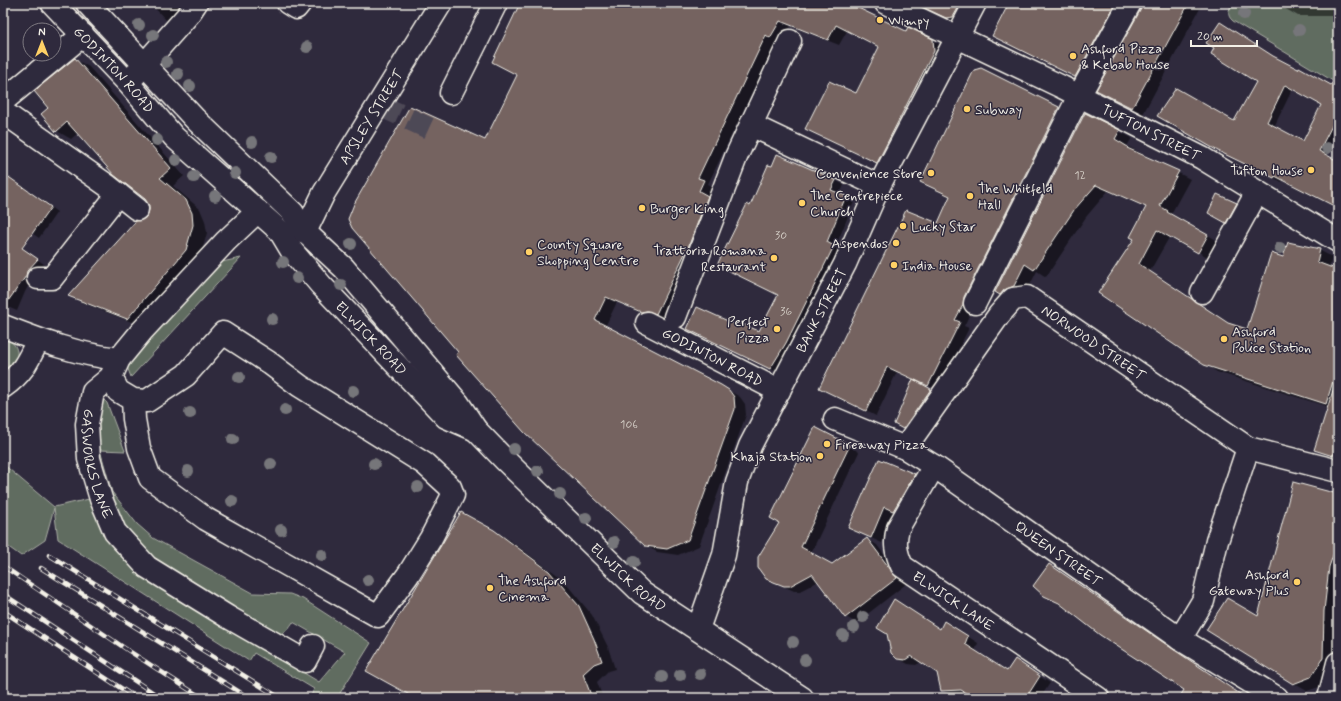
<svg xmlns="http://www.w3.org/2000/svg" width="1341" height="701" font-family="Mynerve,sans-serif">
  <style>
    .green { fill: #606c61; stroke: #aaaea4 }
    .shadow { fill: #0007; fill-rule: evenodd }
    .building { fill: #746361; stroke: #f4f1e8; fill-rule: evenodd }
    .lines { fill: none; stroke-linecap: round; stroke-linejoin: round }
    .minor-tunnel { stroke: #4d4857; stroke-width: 22; stroke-dasharray: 22 11; stroke-linecap: butt }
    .minor-casing { stroke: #f4f1e8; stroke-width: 25 }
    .minor { stroke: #2f2a3d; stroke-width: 22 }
    .rail-casing { stroke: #f4f1e8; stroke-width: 4.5 }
    .rail { stroke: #2f2a3d; stroke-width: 3; stroke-dasharray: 9; stroke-linecap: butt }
    .tree { fill: #76767a }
    .poi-dot { fill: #ffd166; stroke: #2f2a3d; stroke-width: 1.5 }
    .labels { text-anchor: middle; stroke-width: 3; stroke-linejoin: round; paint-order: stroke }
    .number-label { font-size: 12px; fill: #d4cec6 }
    .poi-label { font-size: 14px; fill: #f4f1e8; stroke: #2f2a3d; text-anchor: start }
    .street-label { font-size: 14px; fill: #f4f1e8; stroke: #2f2a3d }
  </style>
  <rect width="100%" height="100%" fill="#2f2a3d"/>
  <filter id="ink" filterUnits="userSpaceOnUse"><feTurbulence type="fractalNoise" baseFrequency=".025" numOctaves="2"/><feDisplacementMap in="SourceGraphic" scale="8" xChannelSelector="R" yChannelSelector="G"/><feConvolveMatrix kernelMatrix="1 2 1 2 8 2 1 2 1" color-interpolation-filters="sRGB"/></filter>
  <g filter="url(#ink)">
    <!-- green -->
    <path class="green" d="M1232 3H1338V84L1233 21C1226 15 1229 11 1232 3Z
      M241 258 131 377 126 364 217 263Z
      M7 340C16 343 18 350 17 359L3 375V342Z
      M99 395 107 403 125 451 100 450 112 492 137 524 153 538 253 593 290 594 303 599 371 643 337 698H310L314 689 254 653 249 661 58 539 54 508 45 540 21 556 3 543V464L54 507 89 499 108 541 134 568 196 608 319 682 345 652 293 622C286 633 282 635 269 635L173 575 130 541 91 454Z"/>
    <!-- shadow -->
    <path class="shadow" d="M150 3H198L184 31 166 20Z
      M521 3H861L858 9 906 32 932 40 944 47 888 168 807 129 856 95 880 47 847 31 839 45 791 26 782 43 777 41 708 184 714 187 667 319 658 316 652 318 617 302 605 327 721 386 740 397 745 404 746 415 699 546 678 555 657 552 645 545 460 351 486 141 518 75Z
      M920 3H967L959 20H952L925 7Z
      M1010 3H1130L1086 83 993 36Z
      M1143 3H1203L1143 114 1098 90 1142 9Z
      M1284 3H1338V16H1298L1284 8Z
      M75 59 89 67 184 176 173 186 200 209 205 221 207 233 200 258 142 326 83 303 70 295 147 218 150 211V204L146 199 78 133 71 139 57 131 50 108Z
      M1276 59 1338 90V132L1326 156 1338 163V208L1283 180 1282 182 1227 155 1234 122ZM1293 88 1323 105 1304 143 1274 127Z
      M981 70 1068 114 964 326 969 328 938 390 920 382 919 384 940 395 913 434 895 424 914 380 897 372 876 416 820 388 939 225 951 197 921 182Z
      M1085 114 1132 138 1127 146 1190 179 1171 214 1220 242 1211 259 1170 236 1150 271 1230 325 1248 330 1284 258 1319 250 1332 257 1329 268 1338 271V459L1315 450 1329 407 1217 372 1099 292 1135 238 1147 208 1108 191 1086 217 1046 277 1037 271 1026 293 1013 301 996 292Z
      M3 173 57 212 39 238 3 213Z
      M835 180 844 185 840 194 854 202 835 248 842 251 779 373 688 329 739 327 760 333 779 295 750 207Z
      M1236 204 1243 208 1233 226 1216 217Z
      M24 250 44 264 34 275 25 292 17 311 3 305V265Z
      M849 446 859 452 811 553 832 566 867 539 877 545 906 584 856 623 846 617 819 581 800 591H794L766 578Z
      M914 475 925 481 895 512 882 543 849 528Z
      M1338 496 1337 666 1325 685 1307 691 1293 683 1258 617Z
      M493 531 508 539 563 580 592 615 608 647 615 669 608 671 597 682 603 698H416Z
      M1055 569 1246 698H1191L1185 689 1101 634 1034 586Z
      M955 628 978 643 975 651 1008 672 1025 667 1050 683 1041 697 1043 698H976L972 695 952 696 942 690 938 673 921 662 916 665 908 664 897 658 940 630Z"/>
    <!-- building -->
    <path class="building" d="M520 3H848L906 31 908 27 933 39 934 51 877 163 805 129 829 81 856 93 879 47 836 25 828 40 780 21 770 38 766 35 698 178 704 180 699 191 708 196 689 245 656 314 647 311 641 312 606 297 595 320 721 385 729 390 734 397 735 409 688 540 667 549 645 546 524 432 456 355 458 352 352 228 348 219 354 204 410 106 485 140 517 75 492 62Z
      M919 3H961L953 17 946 18 918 5Z
      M1009 3H1116L1075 77 992 36Z
      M1142 3H1189L1132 108 1096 90 1141 9Z
      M1220 22 1273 56 1298 69 1299 67 1331 85 1338 72V114L1319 151 1338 161V208L1275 176 1274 178 1218 151 1157 116 1176 88 1234 121 1256 82 1211 54 1214 48 1206 43ZM1285 85 1321 105 1303 141 1267 122Z
      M75 58 171 168 160 178 186 200 192 213 193 225 186 250 127 319 68 296 136 221 147 217 149 210V205L145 199 114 175 67 122 56 132 41 114 48 108 34 91Z
      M981 68 1059 107 964 297 963 305 955 320 960 322 928 386 887 367 866 411 819 388 906 210 938 223 950 196 920 182 974 70Z
      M1085 113 1120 130 1115 139 1128 147 1127 148 1179 171 1160 206 1168 211 1167 212 1208 235 1198 253 1157 230 1139 264 1228 323 1247 329 1271 253 1283 257 1288 242 1320 249 1317 262 1338 270V365L1326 404 1204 365 1098 293 1134 239 1130 237 1146 207 1096 185 1074 210 1034 270 1025 264 1014 286 1004 290 1000 295 995 292Z
      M777 154 836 180 831 190 846 196 827 242 834 246 786 343 770 369 687 329 697 307 739 326 740 323 759 331 768 314 778 295 717 265 747 204 750 206 768 165 772 166Z
      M3 173 51 207 22 248 38 259 27 271 26 276 3 308Z
      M1217 194 1237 203 1226 223 1208 213Z
      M913 379 931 389 903 429 894 424Z
      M1334 387 1338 388V441L1333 456 1314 450Z
      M815 427 850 445 801 547 832 564 867 538 897 578 845 618 812 574 790 586H784L766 579 758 568V557L779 523 770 518Z
      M879 459 915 474 893 511 884 507 871 538 848 528Z
      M1293 482 1338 494V541L1329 567 1324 611 1323 658 1311 677 1293 684 1206 630 1227 598 1258 616Z
      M461 512 494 530 549 571 579 606 594 639 602 661 594 664 583 674 592 698H415L366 671Z
      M1049 564 1173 649 1246 698H1179L1184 690 1100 635 1059 603 1044 596 1033 586Z
      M894 599 940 629 944 621 968 636 965 644 1007 671 1015 659 1040 676 1026 698H974L961 690 941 691 937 673 911 656 905 660 897 659 891 653 887 634 877 628Z"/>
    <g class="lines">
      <!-- minor-tunnel -->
      <path class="minor-tunnel" d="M379 105 437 132"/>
      <defs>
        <g id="minor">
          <path id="s1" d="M52 3 129 84 174 137 280 231 292 251 321 285 446 417 476 430"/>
          <path id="s2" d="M87 3 195 119 293 213 305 232 344 268 458 403 476 430 505 460 642 593 802 698"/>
          <path d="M288 3 296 8 300 3"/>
          <path id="s3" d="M886 3 1062 87 1202 158 1338 241"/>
          <path d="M135 75 188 15 196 3"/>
          <path d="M451 93 496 3"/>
          <path d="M3 101 83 35"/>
          <path d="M3 112 108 186 137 209"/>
          <path d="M751 125 879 186"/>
          <path id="s4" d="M258 211 226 241 142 331 119 359 111 377 93 392 87 424 89 459 101 499 115 532 147 567 228 617 305 661 313 646"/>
          <path id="s5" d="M305 232 324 193 441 3"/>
          <path d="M38 278H52L118 194"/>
          <path d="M1202 292 1257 192"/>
          <path d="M975 303 1079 96 1130 3"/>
          <path d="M675 317 736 157 790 41"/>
          <path id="s6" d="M647 323 779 391"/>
          <path d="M3 326C41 341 79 355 119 359"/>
          <path d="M111 377 118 391 133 400 147 401 186 375 223 333 268 362 300 386 425 464 450 487 453 495 431 538 408 575 378 616 206 519 150 478 139 448 134 419 133 400"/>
          <path d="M3 387C23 373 28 361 38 340"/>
          <path id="s7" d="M835 419 905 448 934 466 1180 639 1277 698"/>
          <path id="s8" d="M905 448 999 315 1013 299 1027 297 1248 448 1338 471"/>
          <path id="s9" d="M934 466 898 528C894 543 896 553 902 566L1098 698"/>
          <path id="s10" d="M698 629 724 555 737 482 750 446 845 264 879 186 975 3"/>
          <path d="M1180 639 1203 601 1217 541 1248 448"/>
          <path d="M1329 698 1338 663"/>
        </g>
      </defs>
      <!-- minor casing -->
      <use href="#minor" class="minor-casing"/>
      <!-- minor -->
      <use href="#minor" class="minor"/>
      <defs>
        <path id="rail" d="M49 555 280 698
          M3 566 129 651 202 698
          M41 568 249 698
          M3 594 161 698
          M3 611 136 698"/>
      </defs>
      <!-- rail casing -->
      <use href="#rail" class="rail-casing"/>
      <!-- rail -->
      <use href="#rail" class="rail"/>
    </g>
    <!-- trees -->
    <g class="tree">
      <circle cx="1244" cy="14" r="6"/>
      <circle cx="139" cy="25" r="6"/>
      <circle cx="1299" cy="30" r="6"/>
      <circle cx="153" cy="35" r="6"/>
      <circle cx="307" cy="47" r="6"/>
      <circle cx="166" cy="62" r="6"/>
      <circle cx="178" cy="74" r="6"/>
      <circle cx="190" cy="86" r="6"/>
      <circle cx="157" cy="140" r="6"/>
      <circle cx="252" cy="142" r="6"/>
      <circle cx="1327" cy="148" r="6"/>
      <circle cx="271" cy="157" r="6"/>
      <circle cx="176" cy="160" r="6"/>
      <circle cx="235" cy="173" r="6"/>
      <circle cx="194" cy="177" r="6"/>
      <circle cx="215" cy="196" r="6"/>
      <circle cx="351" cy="244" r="6"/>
      <circle cx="1280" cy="248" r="6"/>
      <circle cx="283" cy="262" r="6"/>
      <circle cx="297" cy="278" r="6"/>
      <circle cx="341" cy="285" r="6"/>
      <circle cx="272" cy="319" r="6"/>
      <circle cx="239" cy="377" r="6"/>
      <circle cx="353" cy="391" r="6"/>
      <circle cx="285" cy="410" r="6"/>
      <circle cx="190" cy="413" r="6"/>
      <circle cx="233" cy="439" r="6"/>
      <circle cx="514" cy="449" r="6"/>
      <circle cx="271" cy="464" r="6"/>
      <circle cx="374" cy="464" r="6"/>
      <circle cx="188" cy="471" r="6"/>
      <circle cx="538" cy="471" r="6"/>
      <circle cx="418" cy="487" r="6"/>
      <circle cx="560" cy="494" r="6"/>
      <circle cx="232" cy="501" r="6"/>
      <circle cx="586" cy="518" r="6"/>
      <circle cx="281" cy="530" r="6"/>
      <circle cx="614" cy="542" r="6"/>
      <circle cx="322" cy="555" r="6"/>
      <circle cx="634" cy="562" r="6"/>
      <circle cx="368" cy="580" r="6"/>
      <circle cx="863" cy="617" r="6"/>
      <circle cx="854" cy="627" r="6"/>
      <circle cx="843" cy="635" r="6"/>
      <circle cx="793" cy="642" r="6"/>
      <circle cx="805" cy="660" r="6"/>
      <circle cx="700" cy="674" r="6"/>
      <circle cx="680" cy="675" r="6"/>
      <circle cx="662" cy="677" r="6"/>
    </g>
  </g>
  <!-- markers -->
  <g class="poi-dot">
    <circle cx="880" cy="20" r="4"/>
    <circle cx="1073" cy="56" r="4"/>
    <circle cx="967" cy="109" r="4"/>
    <circle cx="1311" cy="170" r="4"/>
    <circle cx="931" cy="173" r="4"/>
    <circle cx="970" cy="196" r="4"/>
    <circle cx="802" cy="203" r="4"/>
    <circle cx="642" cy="208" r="4"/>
    <circle cx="903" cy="226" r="4"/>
    <circle cx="896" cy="243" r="4"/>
    <circle cx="529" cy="252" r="4"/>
    <circle cx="774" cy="258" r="4"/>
    <circle cx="894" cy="265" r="4"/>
    <circle cx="777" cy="329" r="4"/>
    <circle cx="1224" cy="339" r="4"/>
    <circle cx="827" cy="444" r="4"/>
    <circle cx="820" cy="456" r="4"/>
    <circle cx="1297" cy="582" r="4"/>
    <circle cx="490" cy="588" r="4"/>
  </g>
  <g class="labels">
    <!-- number labels -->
    <g class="number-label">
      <text x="1080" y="179">12</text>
      <text x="781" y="239">30</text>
      <text x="786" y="315">36</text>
      <text x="629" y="428">106</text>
    </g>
    <!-- poi labels -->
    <g class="poi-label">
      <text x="888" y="25">Wimpy</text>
      <text x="1081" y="53">Ashford Pizza<tspan x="1081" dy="16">&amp; Kebab House</tspan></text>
      <text x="975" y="114">Subway</text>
      <text x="1303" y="175" text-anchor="end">Tufton House</text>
      <text x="923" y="178" text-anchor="end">Convenience Store</text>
      <text x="978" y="193">The Whitfeld<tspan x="978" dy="16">Hall</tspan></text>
      <text x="810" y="200">The Centrepiece<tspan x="810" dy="16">Church</tspan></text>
      <text x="650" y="213">Burger King</text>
      <text x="911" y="231">Lucky Star</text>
      <text x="888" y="248" text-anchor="end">Aspendos</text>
      <text x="537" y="249">County Square<tspan x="537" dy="16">Shopping Centre</tspan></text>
      <text x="766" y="255" text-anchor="end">Trattoria Romana<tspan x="766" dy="16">Restaurant</tspan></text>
      <text x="902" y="270">India House</text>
      <text x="769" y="326" text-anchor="end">Perfect<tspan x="769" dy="16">Pizza</tspan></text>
      <text x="1232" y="336">Ashford<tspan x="1232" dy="16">Police Station</tspan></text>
      <text x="835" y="449">Fireaway Pizza</text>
      <text x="812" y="461" text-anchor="end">Khaja Station</text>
      <text x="1289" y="579" text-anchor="end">Ashford<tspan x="1289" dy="16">Gateway Plus</tspan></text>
      <text x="498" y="585">The Ashford<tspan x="498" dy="16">Cinema</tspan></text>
    </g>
    <!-- street labels -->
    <g class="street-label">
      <text dy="5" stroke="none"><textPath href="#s1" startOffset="91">GODINTON ROAD</textPath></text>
      <text dy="5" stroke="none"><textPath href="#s5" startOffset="133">APSLEY STREET</textPath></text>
      <text dy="5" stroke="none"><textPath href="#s3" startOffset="295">TUFTON STREET</textPath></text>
      <text dy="5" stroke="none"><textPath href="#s10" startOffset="344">BANK STREET</textPath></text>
      <text dy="5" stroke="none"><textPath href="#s1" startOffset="464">ELWICK ROAD</textPath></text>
      <text dy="5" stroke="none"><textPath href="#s8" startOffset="279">NORWOOD STREET</textPath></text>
      <text dy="5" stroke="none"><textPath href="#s6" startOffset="74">GODINTON ROAD</textPath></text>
      <text dy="5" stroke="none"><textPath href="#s4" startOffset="320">GASWORKS LANE</textPath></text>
      <text dy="5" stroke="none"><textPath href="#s7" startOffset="262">QUEEN STREET</textPath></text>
      <text dy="5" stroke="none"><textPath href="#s2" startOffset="791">ELWICK ROAD</textPath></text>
      <text dy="5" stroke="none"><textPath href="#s9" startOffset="173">ELWICK LANE</textPath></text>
    </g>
  </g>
  <!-- margin -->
  <rect width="1341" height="701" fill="none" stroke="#2f2a3d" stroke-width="16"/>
  <rect x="8" y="8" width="1325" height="685" fill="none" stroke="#f4f1e8" stroke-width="1.5" filter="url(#ink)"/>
  <!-- north arrow -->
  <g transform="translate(42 42)"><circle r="19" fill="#2f2a3d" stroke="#7e7a81"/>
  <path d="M0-3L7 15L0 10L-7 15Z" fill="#ffd166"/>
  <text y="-6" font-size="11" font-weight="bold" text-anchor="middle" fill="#f4f1e8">N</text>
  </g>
  <!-- scale -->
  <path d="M1191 40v6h66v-6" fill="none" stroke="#f4f1e8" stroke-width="2"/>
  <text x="1197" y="40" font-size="12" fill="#f4f1e8" stroke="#2f2a3d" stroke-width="3" paint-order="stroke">20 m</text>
</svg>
